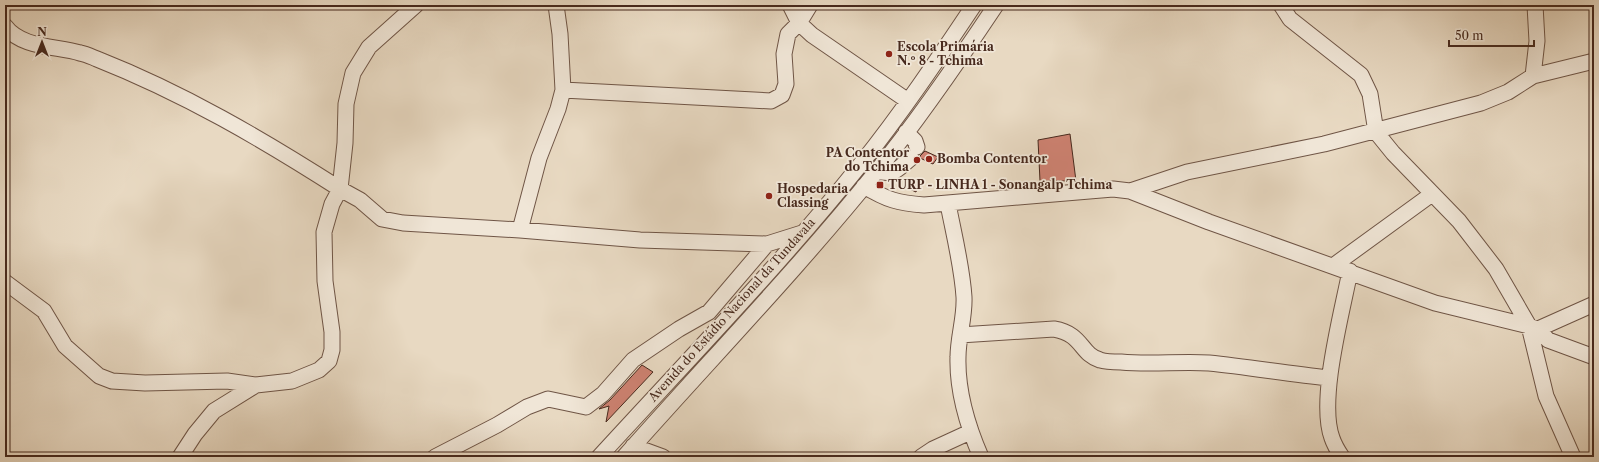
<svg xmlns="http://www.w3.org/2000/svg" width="1599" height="462" font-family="'Libre Caslon Text',serif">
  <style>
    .building { fill: #ce8272; stroke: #47291d }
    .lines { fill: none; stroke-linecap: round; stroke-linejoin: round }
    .minor-casing { stroke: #6f5546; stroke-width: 17 }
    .minor { stroke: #f0e6d7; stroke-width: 15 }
    .poi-dot { fill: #8f2418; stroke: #f0e6d7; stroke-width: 1.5 }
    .labels { text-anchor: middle; stroke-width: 3.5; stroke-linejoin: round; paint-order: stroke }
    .poi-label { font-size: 12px; font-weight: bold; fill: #47291d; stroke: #f0e6d7; text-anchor: start }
    .street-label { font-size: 12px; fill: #47291d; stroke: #f0e6d7 }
  </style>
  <rect width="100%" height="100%" fill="#e8d9c2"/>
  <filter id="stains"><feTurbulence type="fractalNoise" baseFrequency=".005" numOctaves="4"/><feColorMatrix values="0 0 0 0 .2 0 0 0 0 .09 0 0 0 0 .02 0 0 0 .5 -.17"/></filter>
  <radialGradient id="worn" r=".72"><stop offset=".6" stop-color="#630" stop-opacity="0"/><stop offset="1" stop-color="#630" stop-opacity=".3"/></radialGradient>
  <!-- building -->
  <path class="building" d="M1070 134 1076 181H1040L1038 140Z
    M925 151 938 157 933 164 920 158V156Z
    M908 179 919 183 916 192 905 187Z
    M642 365 653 372 606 422 609 406 599 409 610 400Z"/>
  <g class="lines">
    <defs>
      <path id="minor" d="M790 5 799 23 812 35 908 101
        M1281 5 1290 19 1361 75 1370 94 1376 132 1393 153 1459 221 1496 269 1529 326 1546 396 1573 457
        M5 26C21 48 56 46 80 53 86 54 92 57 97 59 183 93 262 139 340 189L345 143 346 104 353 73 369 47 416 5
        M1533 76 1537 41 1535 5
        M563 90 771 101 782 95 786 84 784 54 788 34 799 23 810 5
        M906 132 915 141 917 147
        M877 171C896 176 898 168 911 158
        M864 186C887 200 898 203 924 205L1113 189 1130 191 1209 222 1435 303 1529 326 1538 329 1548 340 1594 357
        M1130 191 1187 172 1324 144 1481 103 1508 92 1533 76 1594 61
        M948 204C954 235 962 266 964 297 965 317 958 337 958 357 957 391 968 427 981 457
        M520 230 539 158 558 109 563 90 560 34 556 5
        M1333 266 1432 194
        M5 282 44 311 65 346 99 376 112 381 145 383 227 381 256 385
        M1538 329 1594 304
        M960 335 1054 329C1083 334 1080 354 1100 360 1106 362 1115 362 1121 362 1151 365 1180 361 1209 363 1249 367 1289 374 1329 378
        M633 446 663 457
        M180 457 195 434 214 411 256 385 292 381 319 370 329 361 332 350V332L325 281 324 232 332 204 340 189 360 200 382 219 403 223 520 230 640 240 767 244 802 233
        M435 457 497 425 527 407 548 399 586 407 603 394 633 360 679 329 709 312 767 244
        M599 457C687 361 779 266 860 165 901 114 938 59 974 5
        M624 457C708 362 796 271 876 172 919 119 958 62 996 5
        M921 457 933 449 970 432
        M1342 457C1338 451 1334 444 1332 438 1318 400 1342 313 1350 271"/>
    </defs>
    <!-- minor casing -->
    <use href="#minor" class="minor-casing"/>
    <!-- minor -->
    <use href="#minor" class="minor"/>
  </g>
  <!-- markers -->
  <g class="poi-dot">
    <circle cx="889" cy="54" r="4"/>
    <circle cx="929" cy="159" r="4"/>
    <circle cx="917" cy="160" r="4"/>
    <rect x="876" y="181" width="8" height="8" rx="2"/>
    <circle cx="769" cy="196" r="4"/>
  </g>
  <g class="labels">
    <!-- poi labels -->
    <g class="poi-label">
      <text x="897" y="51">Escola Primária<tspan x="897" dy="14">N.º 8 - Tchima</tspan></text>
      <text x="909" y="157" text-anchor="end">PA Contentor<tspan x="909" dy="14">do Tchima</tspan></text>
      <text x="937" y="163">Bomba Contentor</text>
      <text x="888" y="189">TURP - LINHA 1 - Sonangalp Tchima</text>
      <text x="777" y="193">Hospedaria<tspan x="777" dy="14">Classing</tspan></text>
    </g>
    <!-- street labels -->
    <g class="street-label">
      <text transform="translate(732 310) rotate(-48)" y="4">Avenida do Estádio Nacional da Tundavala</text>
    </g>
  </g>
  <!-- margin -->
  <rect width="1599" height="462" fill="none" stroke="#e8d9c2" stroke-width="20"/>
  <rect x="6" y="6" width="1587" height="450" fill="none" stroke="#47291d" stroke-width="2"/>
  <rect x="10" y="10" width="1579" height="442" fill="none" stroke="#47291d"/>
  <!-- north arrow -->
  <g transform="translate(42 42)" stroke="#f0e6d7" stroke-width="3" paint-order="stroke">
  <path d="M0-3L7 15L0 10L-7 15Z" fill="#47291d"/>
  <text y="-6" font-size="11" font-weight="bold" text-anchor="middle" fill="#47291d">N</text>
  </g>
  <!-- scale -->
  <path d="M1449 40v6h85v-6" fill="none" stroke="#47291d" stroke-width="2"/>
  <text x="1455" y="40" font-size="12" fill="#47291d" stroke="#f0e6d7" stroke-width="3" paint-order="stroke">50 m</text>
  <rect width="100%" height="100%" filter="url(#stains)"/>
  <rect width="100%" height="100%" fill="url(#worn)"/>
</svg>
